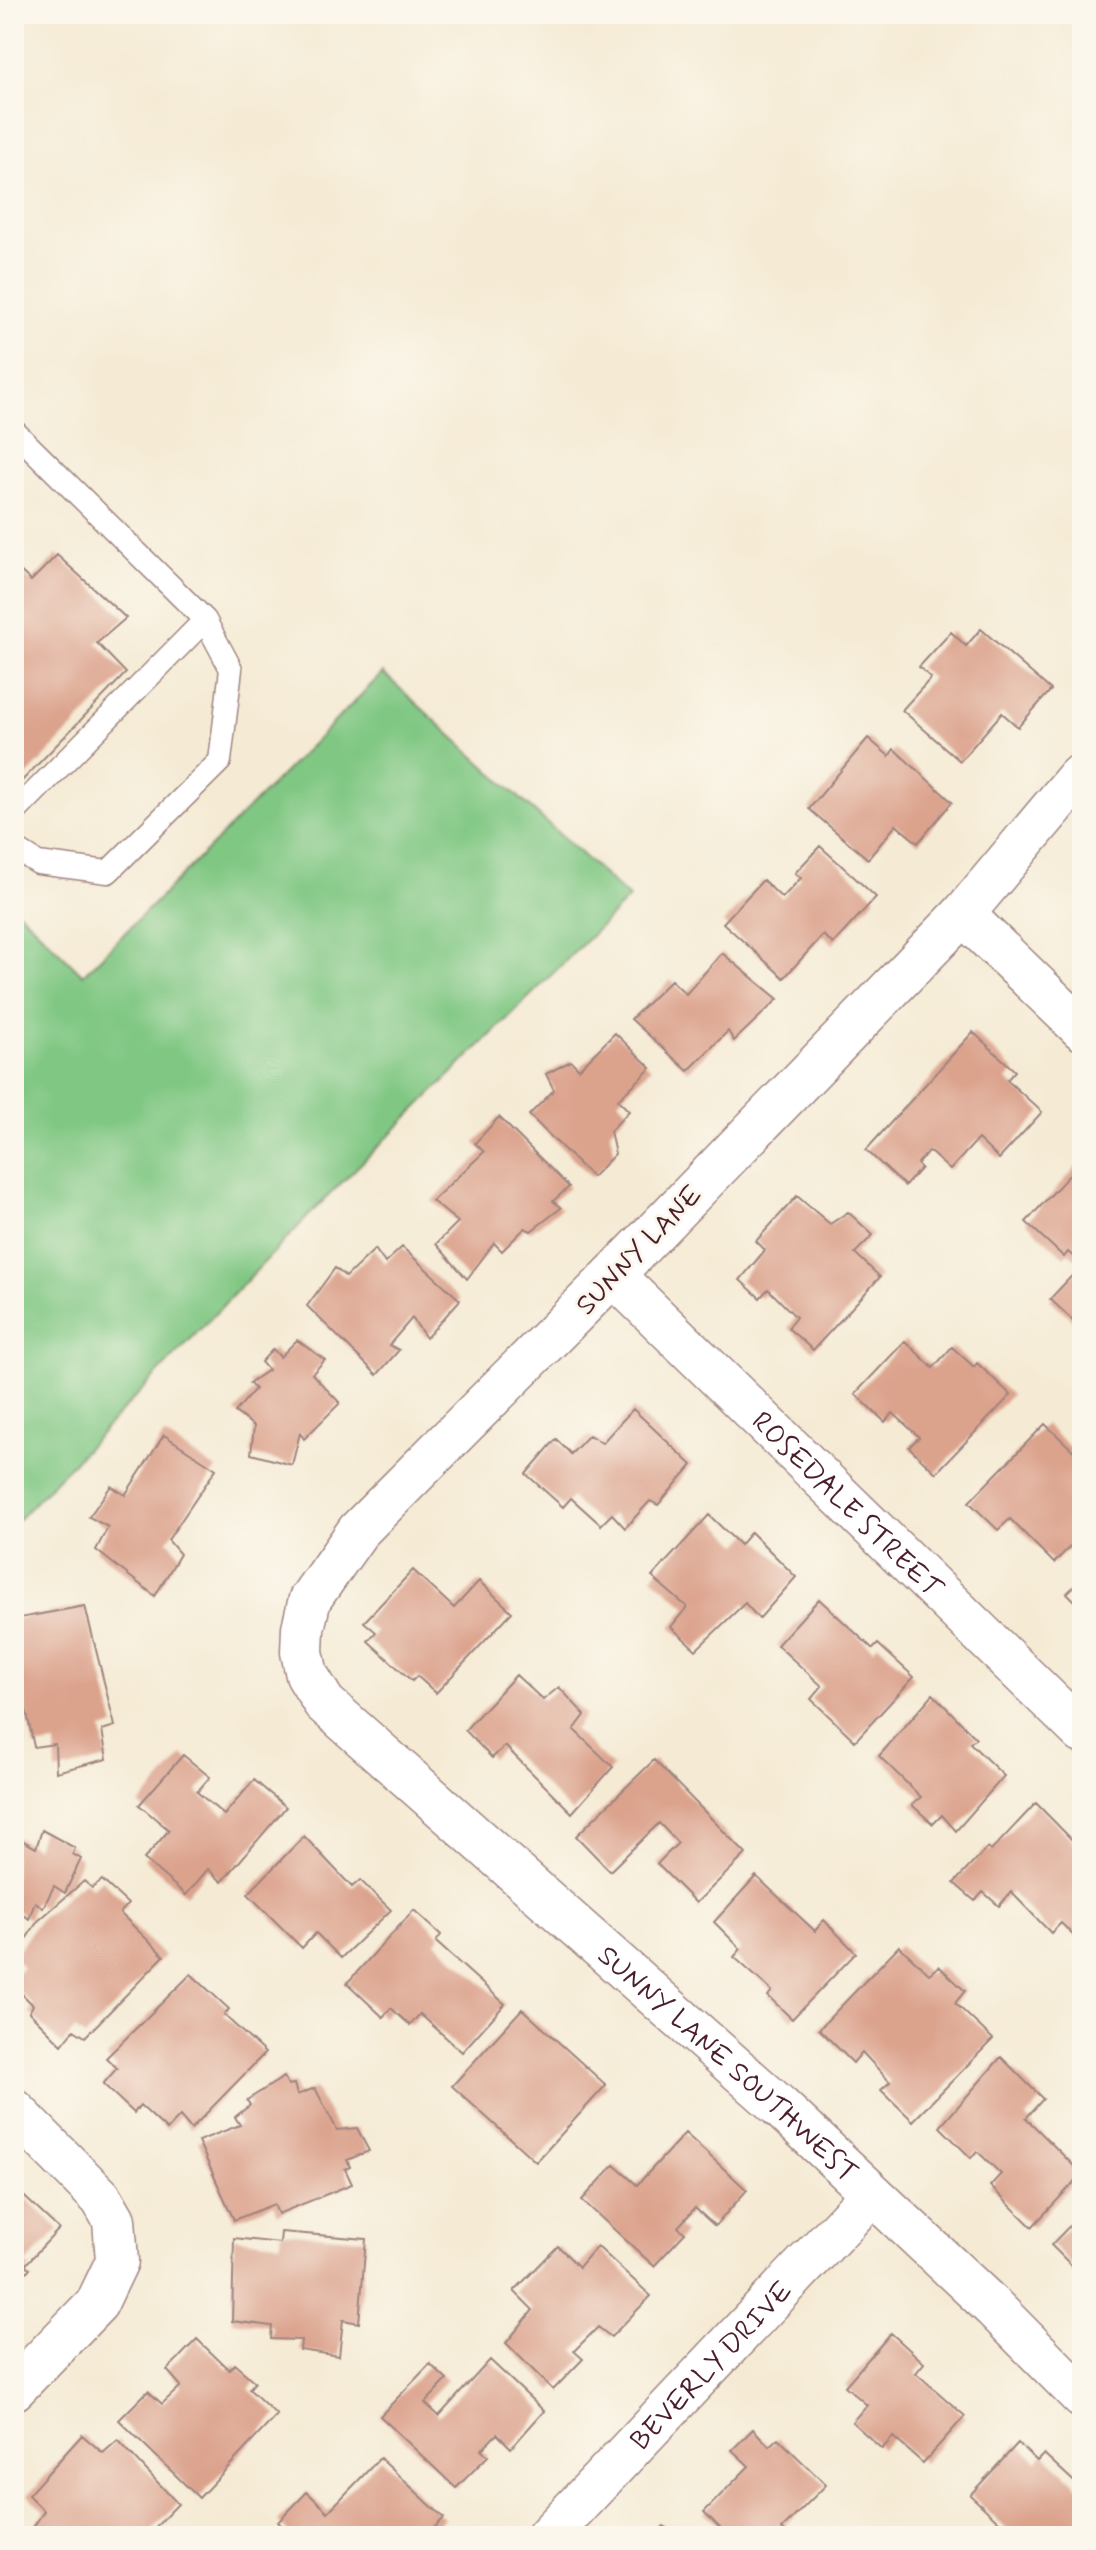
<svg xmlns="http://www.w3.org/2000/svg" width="1096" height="2550" font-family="Mynerve,sans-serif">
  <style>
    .green { fill: #80c783; stroke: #657357; stroke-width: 2 }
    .building { fill: #dba28c }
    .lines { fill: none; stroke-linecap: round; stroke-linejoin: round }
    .lane-casing { stroke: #a08580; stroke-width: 25 }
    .street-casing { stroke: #a08580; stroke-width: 45 }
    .lane { stroke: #fff; stroke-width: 22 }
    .street { stroke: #fff; stroke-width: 42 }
    .labels { text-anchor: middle; stroke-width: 6; stroke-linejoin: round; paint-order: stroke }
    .street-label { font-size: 28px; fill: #4a1f2b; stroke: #fbf7ec }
  </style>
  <rect width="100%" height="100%" fill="#fbf7ec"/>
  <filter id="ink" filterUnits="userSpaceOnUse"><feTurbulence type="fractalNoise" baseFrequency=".0125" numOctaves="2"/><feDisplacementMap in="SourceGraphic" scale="16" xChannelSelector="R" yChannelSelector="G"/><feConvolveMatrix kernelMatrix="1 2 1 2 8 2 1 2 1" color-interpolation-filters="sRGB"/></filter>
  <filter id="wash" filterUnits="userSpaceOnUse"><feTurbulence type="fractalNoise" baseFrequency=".006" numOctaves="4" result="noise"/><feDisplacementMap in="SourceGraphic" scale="32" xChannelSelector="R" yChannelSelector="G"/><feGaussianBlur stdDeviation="1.8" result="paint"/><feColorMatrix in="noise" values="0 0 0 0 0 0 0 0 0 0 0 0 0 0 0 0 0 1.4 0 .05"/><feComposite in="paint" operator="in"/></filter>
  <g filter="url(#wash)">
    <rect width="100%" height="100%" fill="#f5ebd5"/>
    <!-- green -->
    <path class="green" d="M383 673 629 898 315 1209 14 1524V907L83 975Z"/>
    <g id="blocks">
      <!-- building -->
      <path class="building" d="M57 555 126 618 97 643 126 673 14 789V565L31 581Z
        M981 629 1051 690 1018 727 1002 713 960 761 902 710 931 678 919 667 951 632 966 646Z
        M868 738 889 756 894 749 952 802 918 843 896 825 868 859 809 809Z
        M820 846 876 897 833 944 823 935 784 978 723 923 763 880 782 898 801 878 795 873Z
        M722 953 778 999 734 1041 728 1031 688 1071 631 1019 671 980 686 994Z
        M973 1032 1015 1071 1007 1080 1042 1112 999 1159 978 1139 950 1170 929 1151 917 1164 921 1168 905 1186 866 1150Z
        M615 1033 651 1068 618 1100 629 1111 610 1131 615 1154 592 1177 529 1115 554 1090 546 1074 571 1061 579 1069Z
        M499 1117 569 1187 553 1201 561 1208 531 1231 525 1228 502 1251 494 1243 467 1279 436 1244 458 1222 432 1201 484 1152 475 1143Z
        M1082 1161V1264L1068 1252 1064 1257 1026 1222Z
        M797 1196 830 1224 848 1212 873 1235 855 1253 880 1277 813 1350 788 1328 796 1317 768 1289 760 1298 740 1280 765 1250 756 1241Z
        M402 1247 460 1300 426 1338 412 1318 389 1345 399 1350 377 1375 307 1306 335 1268 346 1277 375 1249 385 1263Z
        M1082 1265V1326L1080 1327 1050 1299Z
        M297 1340 325 1360 312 1374 340 1403 304 1439 300 1433 292 1465 251 1454 254 1426 235 1412 255 1389 249 1383 268 1370 261 1362 273 1349 280 1357Z
        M905 1341 933 1368 952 1347 974 1367 977 1363 1011 1395 936 1473 909 1447 919 1437 893 1413 885 1422 855 1394Z
        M633 1409 692 1465 658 1505 650 1501 625 1528 612 1514 601 1525 571 1498 563 1507 526 1474 556 1439 571 1454 589 1435 602 1443Z
        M1045 1424 1082 1459V1534L1054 1563 1010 1519 998 1530 969 1502Z
        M164 1435 216 1469 168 1540 180 1554 155 1596 96 1550 108 1527 89 1517 111 1486 125 1495Z
        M709 1515 740 1545 751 1532 796 1577 759 1619 745 1603 696 1650 671 1627 687 1607 652 1577Z
        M413 1570 454 1608 479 1581 512 1612 436 1693 417 1676 412 1681 368 1641 376 1632 364 1622Z
        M1082 1579V1608L1067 1593Z
        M819 1599 873 1649 878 1644 914 1677 855 1741 811 1699 822 1686 777 1645Z
        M85 1606 115 1726 102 1730 107 1759 56 1772 55 1744 34 1747 14 1652V1619Z
        M516 1675 543 1700 559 1687 585 1715 574 1730 613 1767 572 1813 505 1746 492 1758 465 1730Z
        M933 1694 976 1738 970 1743 1004 1776 956 1831 942 1815 933 1824 912 1805 921 1797 879 1756Z
        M183 1755 210 1777 197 1792 224 1815 254 1780 286 1807 222 1882 208 1869 186 1895 144 1859 169 1830 139 1805Z
        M654 1760 746 1854 696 1903 657 1864 678 1843 659 1823 610 1871 576 1836Z
        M1036 1803 1082 1850 1080 1942 1061 1923 1051 1933 1011 1892 999 1906 983 1892 975 1901 954 1883 987 1848 991 1851Z
        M42 1830 75 1848 73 1854 81 1859 65 1893 54 1886 43 1908 35 1902 29 1919 14 1908V1836L36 1848Z
        M304 1836 352 1887 360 1880 391 1910 341 1958 316 1933 302 1948 248 1894Z
        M756 1876 815 1931 824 1920 856 1953 792 2019 768 1996 772 1991 734 1957 741 1949 714 1922Z
        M102 1880 128 1904 120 1913 164 1956 85 2037 74 2030 62 2045 29 2012 33 2005 14 1986V1976L23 1967 14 1957 38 1921 84 1881 92 1888Z
        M414 1910 441 1935 436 1942 505 2004 462 2052 420 2014 410 2025 391 2008 383 2017 347 1983Z
        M899 1946 929 1974 939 1966 965 1991 955 2003 993 2039 913 2121 881 2090 890 2082 862 2052 853 2063 819 2029Z
        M191 1974 229 2009 224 2015 265 2053 191 2129 180 2116 167 2130 140 2105 134 2113 103 2084 117 2068 106 2058Z
        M522 2009 606 2085 536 2162 452 2086Z
        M1001 2057 1043 2099 1026 2118 1082 2174 1032 2227 990 2186 1001 2174 977 2151 971 2158 940 2127Z
        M284 2077 288 2085 294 2084 297 2095 315 2088 337 2130 357 2128 369 2151 347 2160 350 2167 345 2169 352 2184 278 2214 274 2204 234 2220 198 2141 240 2125 235 2117 250 2105 247 2100Z
        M685 2133 747 2190 715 2226 695 2208 678 2227 685 2233 654 2266 582 2200 614 2165 637 2185Z
        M14 2187 59 2229 25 2265 30 2268 14 2286Z
        M1082 2213V2276L1051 2245Z
        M281 2232 366 2239 359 2323 343 2320 339 2356 300 2350 301 2340 271 2339 272 2326 232 2321 234 2238 280 2243Z
        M558 2246 579 2267 597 2246 651 2296 611 2337 598 2327 574 2351 583 2359 553 2390 506 2343 533 2310 514 2291Z
        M891 2333 924 2363 916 2373 965 2416 923 2463 893 2437 882 2449 852 2422 867 2405 845 2386Z
        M197 2339 229 2370 234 2364 255 2382 249 2389 277 2415 199 2498 119 2420 148 2391 162 2404 181 2386 167 2370Z
        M490 2360 544 2411 511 2448 497 2434 481 2450 488 2456 456 2488 380 2416 430 2364 447 2380 425 2403 439 2416Z
        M753 2429 769 2446 778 2438 826 2485 782 2529 789 2536H728L704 2512 749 2466 732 2450Z
        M82 2435 103 2453 118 2440 178 2504 147 2536H44L34 2526 44 2511 28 2495Z
        M1018 2443 1037 2461 1044 2454 1082 2489V2536H1014L970 2495Z
        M380 2458 444 2518 426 2536H292L278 2522 307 2492 328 2512Z
        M664 2526 675 2536H654Z"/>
    </g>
  </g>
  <g filter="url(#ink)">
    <use href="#blocks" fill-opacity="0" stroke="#a08580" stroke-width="2"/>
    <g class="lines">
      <defs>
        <path id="lane" d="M14 431 205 620 14 813
          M14 848 38 863 108 872 220 761 231 669 205 620"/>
        <g id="street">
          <path id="s1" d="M1078 777 963 914 613 1275 358 1531 310 1599 303 1628 302 1652 307 1675 324 1703 779 2106 994 2308 1082 2397"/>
          <path d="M963 914 1082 1029"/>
          <path id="s2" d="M613 1275 1082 1732"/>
          <path d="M14 2110 102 2199 114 2220 117 2261 97 2303 14 2389"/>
          <path id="s3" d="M548 2536 872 2194"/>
        </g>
      </defs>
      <!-- lane casing -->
      <use href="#lane" class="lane-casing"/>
      <!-- street casing -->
      <use href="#street" class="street-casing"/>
      <!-- lane -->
      <use href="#lane" class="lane"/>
      <!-- street -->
      <use href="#street" class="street"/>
    </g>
  </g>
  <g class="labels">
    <!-- street labels -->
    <g class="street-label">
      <text transform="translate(638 1249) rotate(-46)" y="10">SUNNY LANE</text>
      <text dy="10" stroke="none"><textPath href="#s2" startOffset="328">ROSEDALE STREET</textPath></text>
      <text dy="10" stroke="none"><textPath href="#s1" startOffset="1778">SUNNY LANE SOUTHWEST</textPath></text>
      <text dy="10" stroke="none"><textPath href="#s3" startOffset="236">BEVERLY DRIVE</textPath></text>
    </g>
  </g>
  <!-- margin -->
  <rect width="1096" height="2550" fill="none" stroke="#fbf7ec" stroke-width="48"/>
</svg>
